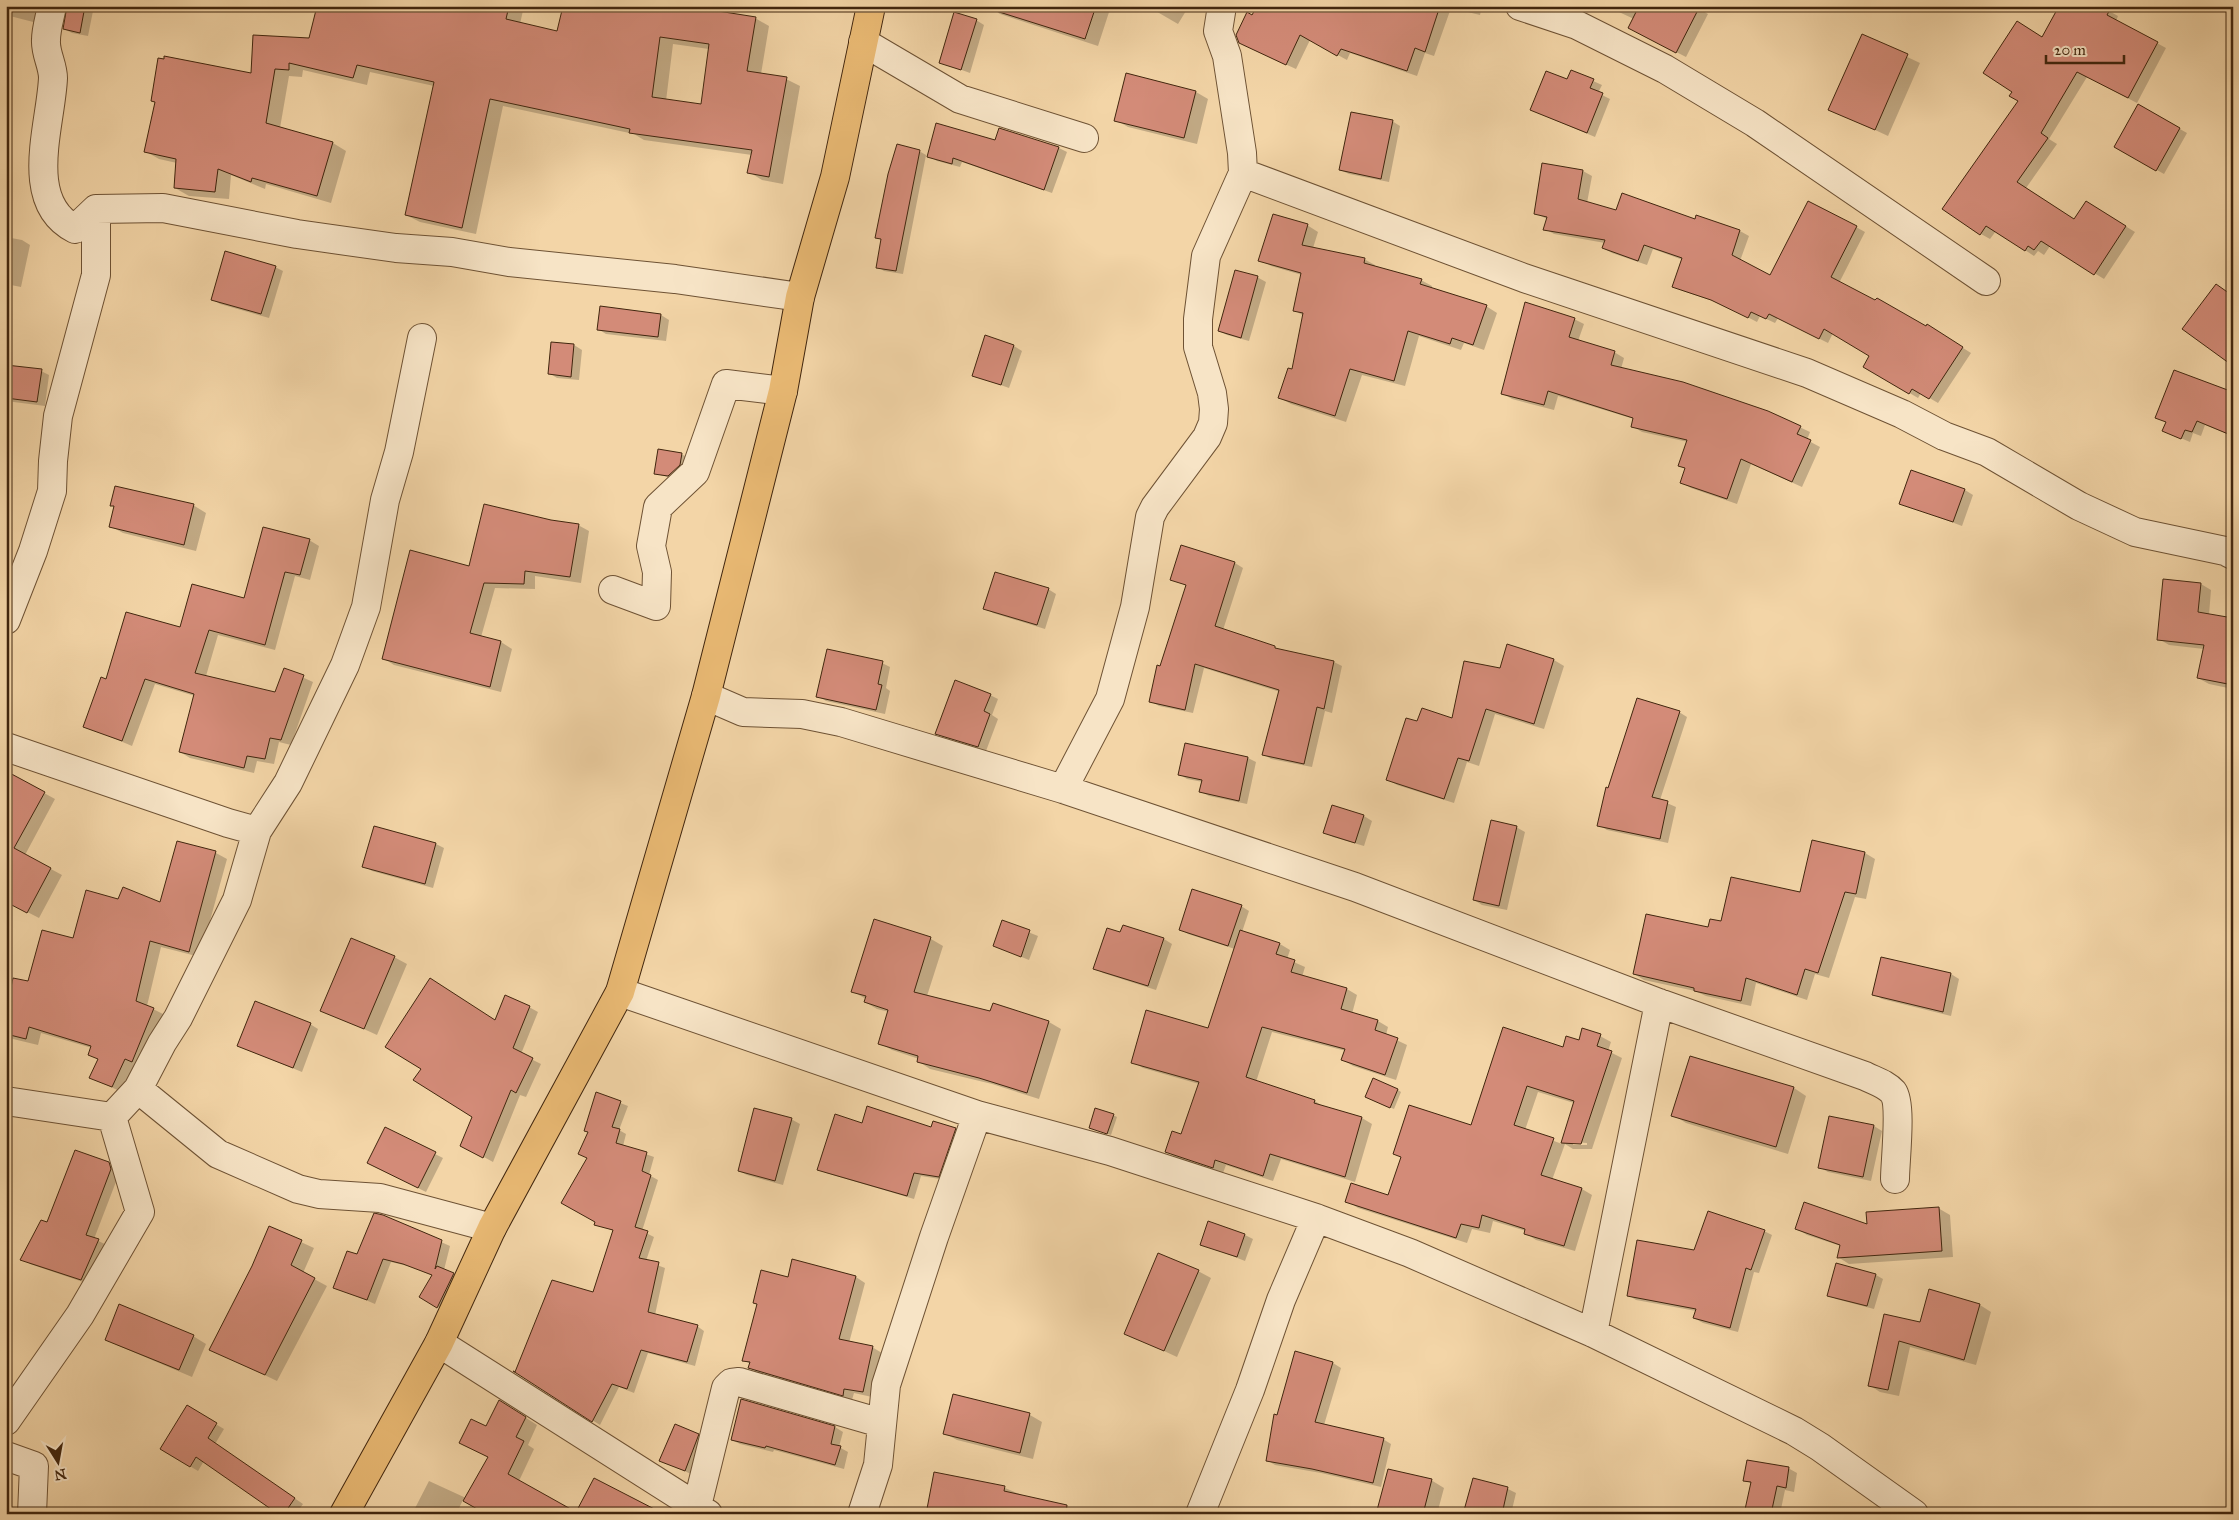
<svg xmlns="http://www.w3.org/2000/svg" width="2239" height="1520" font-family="'IM FELL Great Primer',serif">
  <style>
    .shadow { fill: #0003; fill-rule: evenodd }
    .building { fill: #d38b78; stroke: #41260e; fill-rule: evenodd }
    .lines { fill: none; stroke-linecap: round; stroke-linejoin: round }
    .minor-casing { stroke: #6e5234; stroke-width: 30 }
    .major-casing { stroke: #41260e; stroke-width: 30 }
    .minor { stroke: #f7e4c6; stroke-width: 28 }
    .major { stroke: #eaba74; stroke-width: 28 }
  </style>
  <rect width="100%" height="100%" fill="#f3d5a7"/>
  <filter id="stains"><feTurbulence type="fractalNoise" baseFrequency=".004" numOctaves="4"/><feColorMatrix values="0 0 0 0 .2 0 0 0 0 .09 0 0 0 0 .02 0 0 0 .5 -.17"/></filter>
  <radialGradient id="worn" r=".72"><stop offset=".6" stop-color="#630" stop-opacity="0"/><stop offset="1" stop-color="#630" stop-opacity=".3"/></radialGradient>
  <!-- shadow -->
  <path class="shadow" d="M6 6H46L41 24 6 15Z
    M67 6H94L88 36 72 33 64 29Z
    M318 6H524L520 24 558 32 755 18 769 26 761 74 786 79 800 86 783 184 762 180 749 172 752 155 644 140 634 134 503 106 476 234 420 222 406 215 434 86 370 72 367 85 303 70 302 77 289 76 280 128 333 143 346 151 331 203 266 184 265 189 231 175 229 199 189 196 175 188 177 163 159 159 145 151 156 102 152 100 252 75 310 39ZM673 44 709 49 702 105 666 101Z
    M988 6H1111L1098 46 1000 14Z
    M1147 6H1189L1178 24Z
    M1258 6H1482L1480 15 1451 8 1434 56 1425 53 1417 76 1350 53 1347 60 1310 40 1296 69 1250 48 1253 16Z
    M1606 6H1694L1708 14 1686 57 1639 33 1634 19Z
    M2100 6 2118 16 2116 21 2166 48 2137 103 2087 77 2049 139 2057 144 2026 188 2075 220 2096 208 2135 232 2104 279 2050 246 2044 255 2038 251 2034 256 1996 231 1990 239 1981 234 2020 101 2043 38Z
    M976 20 984 25 970 73 940 62Z
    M1863 36 1920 63 1888 136 1830 109Z
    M1571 71 1602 85 1598 93 1610 99 1595 137 1531 110 1568 81Z
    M1127 75 1196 92 1208 99 1197 144 1128 127 1116 120Z
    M2139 106 2187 133 2164 174 2116 147Z
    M1392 121 1400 126 1389 182 1349 174 1340 170Z
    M1000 129 1059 148 1067 152 1052 193 962 162 960 167 937 161 929 156 996 141Z
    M919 151 926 155 903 274 884 271 878 267 882 240 877 237Z
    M1543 165 1583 171 1592 176 1587 203 1616 211 1696 221 1697 217 1740 231 1749 236 1740 261 1771 276 1856 227 1865 232 1839 283 1926 328 1936 331 1971 353 1938 403 1921 393 1918 398 1864 366 1871 355 1833 333 1828 343 1778 318 1775 323 1760 316 1757 322 1722 304 1683 291 1674 286 1683 260 1653 249 1647 265 1612 253 1603 248 1605 243 1554 234 1545 229 1547 219 1535 213Z
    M1307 225 1318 232 1313 248 1364 259 1375 265V268L1421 280 1432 286V289L1486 306 1497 313 1484 350 1464 343 1461 350 1419 336 1405 386 1362 375 1346 422 1291 404 1280 398 1293 371 1304 316 1294 310 1302 275 1271 266 1260 260Z
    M6 237 22 240 30 245 21 287 6 284Z
    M275 267 283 271 269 318 220 304 212 299Z
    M1257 277 1266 282 1249 341 1227 335 1219 331Z
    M2216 286 2229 293 2233 289V365Z
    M661 315 669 320 666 341 606 334 598 329Z
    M1574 319 1584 324 1578 341 1614 352 1624 358 1621 369 1768 412 1810 432 1807 440 1820 447 1802 487 1751 464 1737 504 1691 488 1682 483 1686 469 1680 466 1688 442 1642 432 1632 426 1634 419 1558 396 1554 410 1512 399 1502 393Z
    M574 345 582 350 579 380 557 378 549 373Z
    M1014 346 1022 351 1009 388 973 375Z
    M6 366 41 371 49 375 45 406 6 401Z
    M2175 371 2233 436 2205 425 2201 436 2193 433 2190 442 2164 431 2167 423 2157 417Z
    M681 454 685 456 683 467 672 478 656 474Z
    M1965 490 1973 495 1962 526 1901 503Z
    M112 505H193L206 513 196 551 123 533 110 526 115 507Z
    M6 513 12 516 8 554H6Z
    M551 521 578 525 589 531 581 583 535 576V589L495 588 481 637 501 642 512 649 501 692 394 665 383 658 470 568Z
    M309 540 319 546 310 580 295 576 275 650 218 635 206 676 276 694 284 669 313 682 291 745 279 742 274 764 257 761 254 773 190 758 180 752 195 696 155 684 132 746 85 726 107 681 181 629 244 599Z
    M1182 547 1235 563 1243 568 1223 630 1282 650 1334 662 1342 666 1332 713 1325 711 1312 767 1271 759 1263 754 1280 692 1204 668 1193 713 1159 706 1150 701 1187 586 1172 579Z
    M2201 584 2211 590 2209 615 2233 620V689L2209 684 2198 678 2204 649 2169 645 2159 639Z
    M1048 589 1056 594 1045 629 993 613 985 608Z
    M1508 646 1554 660 1564 666 1544 729 1495 714 1479 766 1467 762 1454 803 1397 785 1387 779 1418 723 1453 719 1500 670Z
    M882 663 890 667 886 688 890 691 885 714 826 701 818 696Z
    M990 695 998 699 992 715 998 719 986 751 944 738 936 733Z
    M1679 712 1687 717 1660 800 1676 807 1668 843 1607 830 1599 825 1609 789Z
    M1186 744 1248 758 1256 762 1247 804 1209 796 1201 792 1203 782 1187 779 1179 774Z
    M6 772 55 799 25 855 62 875 39 918 6 901Z
    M1333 806 1364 816 1372 821 1364 846 1333 837 1325 832Z
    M374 827 436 844 444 848 433 888 372 871 364 866Z
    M1516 827 1525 832 1507 910 1482 905 1474 900Z
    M216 853 227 859 200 957 161 947 147 1006 165 1015 124 1093 91 1078 99 1060 89 1054 92 1048 41 1033 38 1045 13 1039 6 1035V1012L29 983 119 900 161 904Z
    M1865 853 1875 859 1866 899 1855 897 1829 978 1815 974 1807 1000 1756 983 1751 1006 1706 996 1695 991 1644 980 1634 974 1709 929 1801 893Z
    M1241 906 1249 911 1242 932 1280 944 1290 950 1287 959 1305 967 1302 977 1347 989 1357 995 1352 1014 1378 1021 1388 1027 1386 1035 1407 1045 1396 1080 1353 1066 1343 1060 1346 1051 1272 1032 1256 1082 1315 1101 1325 1108 1362 1118 1372 1124 1355 1182 1281 1159 1273 1181 1226 1165 1223 1173 1177 1158 1167 1152 1182 1136 1199 1084 1143 1068 1133 1062 1209 1029 1235 949 1188 934 1180 929Z
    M874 921 931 939 943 946 927 996 991 1013 993 1005 1049 1022 1061 1029 1039 1099 992 1084 930 1069 918 1061 919 1059 892 1050 879 1043 889 1012 877 1009 865 1002 866 999 852 991Z
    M1003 922 1038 936 1029 960 994 946Z
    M1121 934 1164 939 1172 944 1156 990 1103 973 1095 968Z
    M394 957 407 964 377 1035 322 1010Z
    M1881 959 1951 974 1959 979 1951 1016 1882 999 1874 994Z
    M529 1007 538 1012 521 1054 541 1064 526 1097 520 1095 493 1162 462 1145 473 1116 499 1025Z
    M310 1024 318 1029 302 1072 238 1046Z
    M1600 1036 1611 1042 1608 1051 1622 1058 1592 1149H1573L1565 1144 1552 1180 1582 1189 1592 1195 1575 1251 1536 1240 1525 1233 1526 1231 1493 1221 1490 1233 1472 1229 1467 1243 1358 1208 1347 1201 1389 1197 1402 1158 1394 1153 1472 1127 1564 1048ZM1538 1092 1574 1103 1562 1144 1525 1130ZM1573 1142 1587 1143V1145H1573Z
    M1691 1057 1794 1088 1806 1096 1788 1154 1686 1123 1673 1115Z
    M1398 1090 1401 1092 1394 1109 1370 1099Z
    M597 1094 628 1106 619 1130 626 1134 623 1146 654 1157 649 1175 658 1180 642 1231 654 1237 646 1261 665 1268 655 1315 697 1326 704 1331 695 1366 648 1353 634 1393 619 1387 600 1425 516 1372 594 1293 614 1231 596 1224 588 1158 589 1132Z
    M1113 1115 1117 1117 1111 1135 1094 1129Z
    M791 1119 800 1124 783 1185 747 1175 739 1171Z
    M863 1124 955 1129 962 1133 946 1180 921 1176 914 1199 826 1173 819 1169Z
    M1874 1126 1882 1131 1871 1181 1828 1172 1819 1167Z
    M435 1154 443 1158 426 1192 376 1167Z
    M109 1164 117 1169 119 1174 94 1239 107 1245 89 1284 30 1264 22 1259 47 1224Z
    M1938 1208 1950 1215 1953 1257 1849 1264 1838 1257 1841 1246 1807 1235 1796 1228 1868 1226Z
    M383 1216 450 1246 444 1270 461 1279 445 1311 420 1296 433 1276 412 1267 391 1262 375 1304 335 1287Z
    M270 1228 314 1248 303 1273 327 1286 277 1381 210 1349 254 1267Z
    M1764 1231 1772 1235 1759 1273 1754 1272 1738 1332 1703 1323 1694 1318 1696 1311 1636 1300 1628 1295 1695 1252Z
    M1245 1235 1253 1239 1245 1261 1202 1244Z
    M793 1261 856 1277 865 1283 849 1343 872 1347 882 1353 872 1397 854 1393 852 1400 759 1373 750 1368V1364L744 1360 789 1279Z
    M1198 1271 1211 1278 1177 1357 1125 1333Z
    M1876 1275 1883 1279 1874 1309 1836 1299 1829 1295Z
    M1980 1305 1991 1312 1976 1365 1910 1347 1899 1396 1880 1392 1869 1385 1885 1316 1921 1324Z
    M193 1336 206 1344 192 1377 119 1346 106 1339Z
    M1296 1353 1333 1363 1341 1368 1324 1425 1383 1439 1391 1444 1381 1487 1321 1473 1275 1465 1267 1460 1277 1416Z
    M954 1395 1030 1415 1042 1422 1033 1459 957 1440 944 1433Z
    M187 1407 224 1429 215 1444 303 1504 296 1514H281L204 1461 198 1471 161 1449Z
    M511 1408 537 1425 528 1445 534 1449 519 1481 577 1514H488L463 1500 456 1514H412L429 1481 466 1498 489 1458 460 1443 487 1428Z
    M835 1427 843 1432 839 1447 848 1452 844 1469 774 1450 773 1452 740 1444 732 1440Z
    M698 1435 706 1440 693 1475 661 1460Z
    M1788 1468 1797 1473 1794 1492 1785 1490 1780 1514H1745L1752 1484 1745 1480Z
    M935 1474 1005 1488 1046 1505Z
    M1431 1480 1444 1488 1437 1514H1378Z
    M1473 1480 1508 1489 1516 1493 1511 1514H1465Z"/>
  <!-- building -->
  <path class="building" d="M67 6H85L80 33 63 29Z
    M317 6H509L506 19 557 31 563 6H686L756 17 747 71 787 77 769 177 747 173 752 150 629 133 630 129 490 99 462 228 405 215 434 82 357 65 353 78 289 63V70L275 69 266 123 333 142 317 196 252 178 251 182 218 169 215 192 174 188 176 159 144 152 155 102 151 101 158 58 164 59V56L251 73 253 35 309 38ZM660 37 709 44 701 104 652 97Z
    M997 6H1096L1085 39 996 11Z
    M1257 6H1440L1425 52 1415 48 1407 71 1341 49 1337 56 1300 35 1286 65 1239 43 1236 35 1247 12 1252 15Z
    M1639 6H1700L1676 53 1628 28Z
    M2059 6H2112L2107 15 2158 42 2128 98 2077 72 2041 133 2048 138 2017 182 2074 219 2086 201 2126 226 2094 275 2041 241 2034 250 2028 246 2025 251 1986 226 1980 235 1942 209 2018 101 2009 96 2012 92 1983 73 2017 21 2042 37Z
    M954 12 977 19 961 70 939 63Z
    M1862 34 1908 54 1875 130 1828 110Z
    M1571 70 1594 79 1590 88 1603 93 1587 133 1530 110 1546 71 1567 79Z
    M1126 73 1196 91 1184 138 1114 121Z
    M2138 104 2180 128 2156 171 2114 147Z
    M1351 112 1393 120 1381 179 1339 170Z
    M936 123 995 140 999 128 1059 147 1044 190 953 158 952 164 927 157Z
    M897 144 920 150 896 271 876 268 881 239 875 238 888 174Z
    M1542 163 1583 170 1578 199 1616 210 1622 193 1695 219 1696 215 1740 230 1732 255 1770 275 1808 201 1857 226 1831 277 1875 300 1877 298 1926 326 1927 324 1963 347 1929 399 1912 389 1909 394 1863 367 1869 356 1824 329 1819 339 1769 314 1766 319 1751 312 1748 318 1711 300 1672 287 1682 258 1644 245 1638 261 1602 248 1605 240 1543 230 1547 217 1534 214Z
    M1273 214 1308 224 1302 245 1365 258 1364 263 1422 279 1420 284 1487 305 1473 345 1452 338 1450 344 1408 331 1394 381 1350 369 1335 416 1278 398 1288 368 1292 369 1303 313 1293 311 1301 273 1258 261Z
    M225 251 276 266 261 314 211 300Z
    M1235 270 1258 276 1241 338 1218 331Z
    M2216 284 2233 296V366L2182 329Z
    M1525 302 1575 318 1569 337 1615 351 1611 365 1683 382 1768 411 1801 426 1797 434 1811 440 1792 482 1741 459 1727 499 1680 483 1685 468 1678 466 1687 440 1631 427 1633 418 1548 391 1544 405 1501 394Z
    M600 306 661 314 658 337 597 330Z
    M985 335 1014 345 1001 385 972 376Z
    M551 342 574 344 571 377 548 374Z
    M6 365 42 369 37 402 6 398Z
    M2174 370 2233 392V436L2197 421 2192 432 2185 430 2181 439 2162 431 2166 422 2155 418Z
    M658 449 682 453 680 465 668 476 654 474Z
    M1911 470 1965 489 1953 522 1899 504Z
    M115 486 194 504 184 545 109 527 114 506H110Z
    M484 504 551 520 579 524 570 577 525 571 524 584 484 583 470 633 501 641 490 687 382 659 410 550 469 566Z
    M263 527 310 539 300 575 285 572 265 645 209 630 195 673 275 692 284 668 304 675 281 740 270 738 265 759 247 756 244 768 179 752 194 694 145 679 122 741 83 727 101 677 106 679 126 612 180 627 192 584 244 598Z
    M1181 545 1235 562 1215 626 1275 646V648L1334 661 1324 709 1317 707 1304 764 1262 755 1279 690 1195 664 1185 710 1149 702 1157 665 1160 666 1186 585 1170 580Z
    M995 572 1049 588 1037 625 983 609Z
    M2163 579 2201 583 2198 612 2233 618V685L2197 678 2204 645 2157 640Z
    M1507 644 1554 659 1534 724 1486 709 1469 761 1458 758 1444 799 1386 780 1406 718 1417 721 1422 708 1452 718 1464 661 1500 668Z
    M827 649 883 661 878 684 882 685 876 710 816 697Z
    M955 680 991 694 984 711 990 714 978 747 935 734Z
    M1637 698 1680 711 1652 797 1668 801 1660 839 1597 826 1606 787 1608 788Z
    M1185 743 1248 757 1239 801 1199 792 1202 780 1178 775Z
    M6 771 45 792 14 848 51 868 27 913 6 902Z
    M1332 805 1364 815 1355 843 1323 833Z
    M1491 820 1517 826 1499 906 1473 900Z
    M374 826 436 843 425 884 362 867Z
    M1812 840 1865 852 1856 894 1845 892 1818 973 1805 969 1797 995 1746 978 1741 1001 1694 991V988L1633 974 1646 914 1708 927 1710 919 1721 921 1731 877 1800 892Z
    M177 841 216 851 189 952 150 941 136 1001 154 1008 132 1062 125 1059 112 1087 89 1078 98 1059 88 1055 91 1046 29 1027 26 1039 6 1034V1010L13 978 28 981 42 930 73 938 86 890 118 899 123 887 160 902Z
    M1192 889 1242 905 1228 946 1179 930Z
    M874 919 931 937 914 992 990 1011 993 1003 1049 1021 1027 1093 979 1078 917 1062 918 1056 878 1044 888 1010 864 1002 866 996 851 992Z
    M1002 920 1030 930 1021 957 993 946Z
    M1123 925 1164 938 1148 986 1093 969 1107 928 1120 932Z
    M1240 930 1280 943 1276 954 1295 960 1291 972 1347 988 1341 1009 1378 1020 1375 1030 1398 1038 1385 1075 1341 1060 1345 1049 1262 1027 1246 1077 1315 1100 1314 1103 1362 1117 1345 1177 1270 1154 1263 1176 1215 1160 1213 1168 1165 1152 1172 1131 1181 1134 1199 1082 1131 1063 1146 1010 1208 1028Z
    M351 938 395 956 364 1029 320 1011Z
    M1881 957 1951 973 1943 1012 1872 995Z
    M430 978 495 1020 505 995 530 1006 513 1048 533 1058 516 1093 511 1090 483 1158 460 1146 472 1117 413 1080 421 1069 385 1047Z
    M255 1001 311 1023 293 1068 237 1046Z
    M1503 1027 1563 1047 1566 1036 1579 1040 1582 1028 1601 1034 1597 1046 1612 1051 1581 1144 1561 1143 1574 1101 1527 1086 1514 1125 1554 1138 1541 1175 1582 1188 1564 1246 1524 1234 1525 1229 1482 1215 1479 1228 1461 1224 1456 1238 1345 1202 1351 1183 1388 1195 1401 1157 1393 1154 1409 1105 1471 1125Z
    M1690 1056 1794 1087 1776 1147 1671 1116Z
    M1373 1078 1398 1089 1390 1108 1365 1097Z
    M596 1092 621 1101 612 1127 620 1129 616 1143 647 1152 642 1171 651 1175 635 1227 648 1231 639 1258 659 1262 648 1312 698 1325 687 1362 641 1350 627 1389 612 1384 592 1422 513 1371 515 1372 552 1280 593 1292 613 1230 594 1225 595 1222 561 1203 587 1158 578 1154 588 1132 584 1131Z
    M867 1106 931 1127 933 1121 956 1128 939 1177 914 1173 907 1196 817 1170 835 1114 862 1123Z
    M754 1108 792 1118 775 1181 738 1171Z
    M1095 1108 1114 1114 1107 1134 1089 1128Z
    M1829 1116 1874 1125 1863 1177 1818 1168Z
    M385 1127 436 1152 418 1188 367 1163Z
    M75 1150 109 1162 111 1169 86 1235 99 1239 81 1280 20 1260 41 1220 47 1222Z
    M1804 1202 1867 1224 1866 1212 1939 1207 1942 1251 1837 1258 1840 1245 1795 1229Z
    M1708 1211 1765 1230 1751 1270 1746 1268 1730 1328 1693 1318 1696 1309 1627 1296 1637 1240 1694 1250Z
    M374 1213 383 1215 442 1240 435 1269 437 1266 454 1273 437 1308 419 1297 432 1275 403 1264 383 1259 367 1300 333 1288 347 1251 357 1254Z
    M1208 1221 1245 1234 1237 1257 1200 1245Z
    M269 1226 302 1240 291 1265 315 1278 265 1375 209 1350 252 1266Z
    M1158 1253 1199 1270 1164 1351 1124 1334Z
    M792 1259 856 1276 839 1339 873 1346 863 1392 844 1389 843 1396 748 1368 750 1362 742 1361 757 1304 753 1303 761 1270 788 1277Z
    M1836 1263 1876 1274 1867 1306 1827 1296Z
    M1929 1289 1980 1304 1964 1360 1899 1341 1888 1390 1868 1386 1884 1314 1920 1322Z
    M119 1304 194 1335 179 1370 105 1340Z
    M1295 1351 1333 1362 1315 1422 1384 1438 1373 1483 1312 1469 1266 1461 1274 1414 1277 1415Z
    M953 1394 1030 1413 1020 1453 943 1434Z
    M741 1399 835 1426 831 1444 841 1446 835 1465 766 1446 765 1448 731 1440Z
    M499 1400 526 1417 516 1437 524 1441 508 1474 576 1512 594 1478 664 1514H486L463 1501 488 1457 459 1443 471 1419 486 1426Z
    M187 1405 217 1423 208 1438 295 1498 284 1514H278L196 1457 190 1467 160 1449Z
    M675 1424 699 1434 685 1471 659 1461Z
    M1747 1460 1789 1467 1786 1488 1777 1486 1771 1514H1744L1751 1482 1743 1481Z
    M1388 1469 1432 1479 1423 1514H1376Z
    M934 1472 1005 1486 1004 1491 1067 1505 1066 1514H926Z
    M1473 1478 1508 1487 1502 1514H1463Z"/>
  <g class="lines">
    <defs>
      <path id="minor" d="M52 6C50 17 46 29 46 40 45 53 53 65 53 78 51 125 22 202 75 229L96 209 163 208 297 234 396 248 452 252 509 262 675 279 800 297
        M1520 6 1577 25 1665 69 1755 123 1986 281
        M863 42 960 99 1084 138
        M1243 173 1524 278 1807 373 1902 414 1944 436 1987 452 2079 506 2135 532 2225 551 2233 555
        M613 590 656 606 657 572 651 546 658 507 695 472 726 384 783 391
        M6 620 33 551 52 491 53 461 58 416 96 275V209
        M706 696 743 712 802 714 841 722 1063 789 1355 887 1659 1003 1865 1076C1875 1081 1886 1084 1893 1092 1902 1104 1895 1162 1895 1179
        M6 747 228 823 257 831
        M1063 789 1110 699 1135 607 1150 517 1155 507 1207 437 1213 423 1214 409 1212 393 1198 347V319L1206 256 1243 173 1242 153 1227 56 1218 31 1222 6
        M620 992 977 1115 1110 1151 1316 1218 1410 1253 1593 1333 1794 1431 1820 1447 1914 1514
        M138 1089 162 1043 178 1018 237 900 257 831 288 783 345 665 366 607 385 500 399 452 422 338
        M6 1101 112 1117
        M112 1117 138 1089 218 1154 298 1189 319 1194 380 1198 492 1228
        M1593 1333 1659 1003
        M439 1343 708 1514
        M6 1421 80 1315 140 1212 112 1117
        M6 1456 34 1466 32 1514
        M697 1506 726 1388 731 1383 739 1382 881 1423
        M862 1514 878 1465 886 1385 934 1237 977 1115
        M1200 1514 1250 1390 1281 1300 1316 1218"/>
      <path id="major" d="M344 1514 439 1343 492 1228 620 992 706 696 783 391 800 297 835 177 871 6"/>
    </defs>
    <!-- minor casing -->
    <use href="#minor" class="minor-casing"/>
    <!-- major casing -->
    <use href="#major" class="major-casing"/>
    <!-- minor -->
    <use href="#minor" class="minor"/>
    <!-- major -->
    <use href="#major" class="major"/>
  </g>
  <!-- margin -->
  <rect width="2239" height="1520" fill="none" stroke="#f3d5a7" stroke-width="25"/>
  <rect x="8" y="8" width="2224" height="1505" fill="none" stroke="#41260e" stroke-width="2.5"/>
  <rect x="12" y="12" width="2214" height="1495" fill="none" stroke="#41260e"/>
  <!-- north arrow -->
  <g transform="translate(58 1462) rotate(169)" stroke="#f7e4c6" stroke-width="4" paint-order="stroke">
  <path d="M0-4L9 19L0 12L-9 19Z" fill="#41260e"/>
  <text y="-8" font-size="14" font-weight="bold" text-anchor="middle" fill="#41260e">N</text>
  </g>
  <!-- scale -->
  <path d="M2046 55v8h78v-8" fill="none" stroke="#41260e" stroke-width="2.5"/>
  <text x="2054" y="55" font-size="15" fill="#41260e" stroke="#f7e4c6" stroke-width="4" paint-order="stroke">20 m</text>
  <rect width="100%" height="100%" filter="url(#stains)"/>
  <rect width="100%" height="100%" fill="url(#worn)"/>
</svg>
